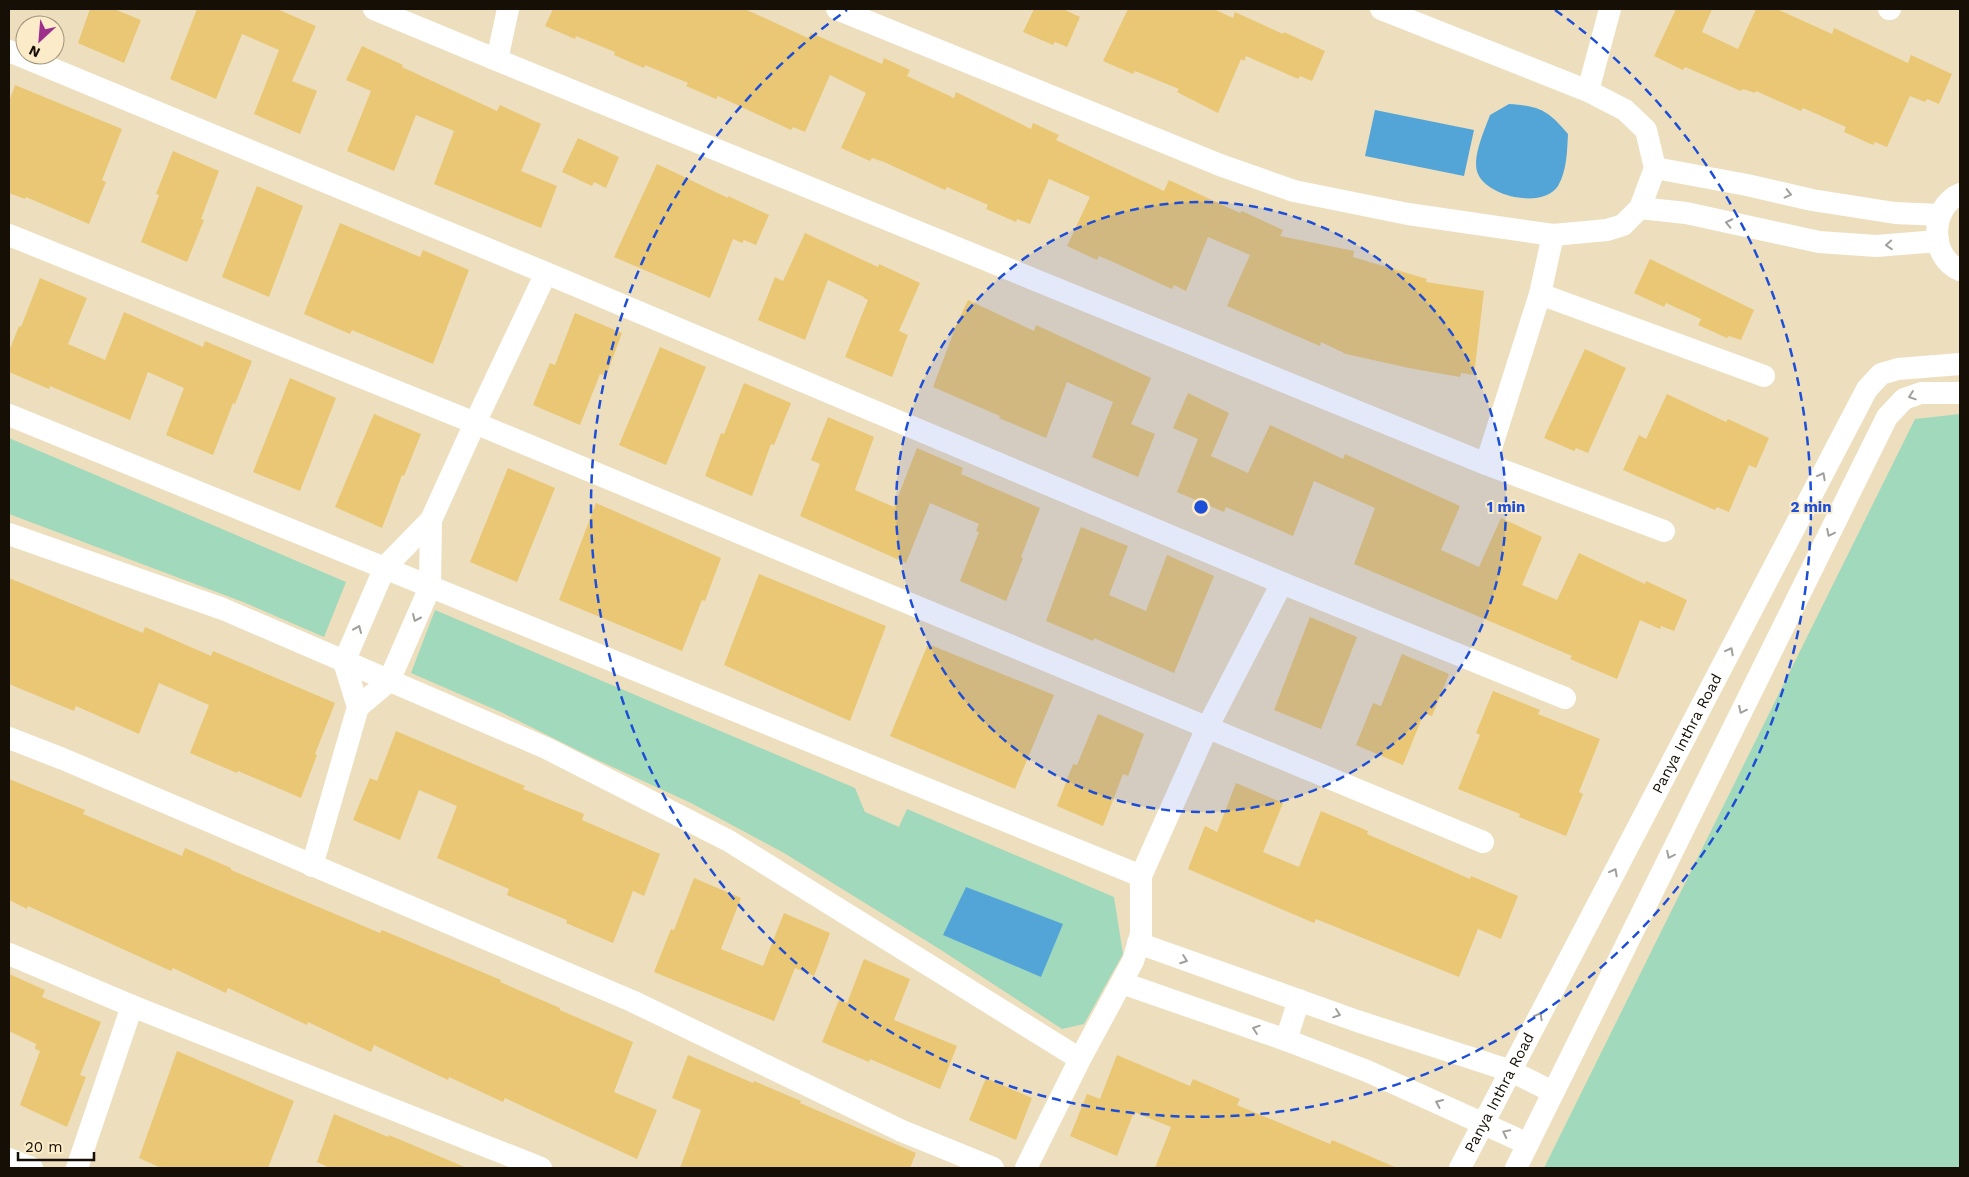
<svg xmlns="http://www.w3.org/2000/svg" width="1969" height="1177" font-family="'Work Sans',sans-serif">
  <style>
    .green { fill: #a1d9bd }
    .water { fill: #54a5d7 }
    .building { fill: #eac775 }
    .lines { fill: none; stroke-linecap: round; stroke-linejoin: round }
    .minor { stroke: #fff; stroke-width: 22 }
    .oneway { stroke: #a19f9b }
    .ring { fill: none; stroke: #1d4ed8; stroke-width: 2.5; stroke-dasharray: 9 6 }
    .labels { text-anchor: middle; stroke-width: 4; stroke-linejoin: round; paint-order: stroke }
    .street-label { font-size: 15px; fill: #150f05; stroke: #fbebc9 }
    .centre { fill: #1d4ed8; stroke: #fbebc9; stroke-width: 2.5 }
    .ring-label { font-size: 15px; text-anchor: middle; font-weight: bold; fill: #1d4ed8; stroke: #fbebc9; stroke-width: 4; stroke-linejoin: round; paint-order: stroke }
  </style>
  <rect width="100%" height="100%" fill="#eddebd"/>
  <!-- green -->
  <path class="green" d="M1960 414V1168H1544L1915 419Z
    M9 438 346 582 324 637 243 602 9 514Z
    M435 610 855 788 865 812 899 827 907 809 1114 897 1123 954 1084 1024 1062 1029 941 950 784 853 691 803 593 758 503 713 411 673Z"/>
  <!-- water -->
  <path class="water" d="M1509 104C1540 106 1548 110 1568 134 1567 152 1567 170 1558 186 1543 209 1488 197 1478 174 1471 159 1485 129 1490 115Z
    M1375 110 1474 130 1464 176 1365 156Z
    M966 887 1063 924 1041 977 943 935Z"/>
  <!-- building -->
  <path class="building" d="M90 9H114L141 20 124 63 78 43Z
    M197 9H277L316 26 292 81 317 91 300 134 254 114 279 50 242 34 216 99 170 79Z
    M553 9H745L808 38 811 33 882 64 884 58 910 70 907 76 954 98 956 92 1031 129 1033 123 1059 135 1056 140 1164 191 1169 180 1240 213 1242 211 1283 230 1280 236 1354 251 1353 257 1427 279 1426 282 1484 291 1474 375 1461 373 1460 377 1409 368 1346 354 1321 342 1320 346 1227 306 1250 255 1208 237 1186 291 1174 285 1172 289 1111 261 1099 256 1097 260 1067 246 1090 197 1049 179 1030 224 1017 219 1016 222 986 209 988 205 947 187 945 190 884 162 872 158 870 161 841 148 866 93 830 75 805 132 793 127 791 130 718 96 716 99 686 86 688 83 645 65 644 68 614 55 615 52 576 36 575 39 545 26Z
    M1034 9H1063L1080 17 1067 47 1055 42 1053 45 1023 32Z
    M1128 9H1214L1233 18 1235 12 1283 34 1284 32 1325 51 1312 81 1300 76 1298 79 1246 56 1244 61 1241 59 1218 113 1177 92 1179 89 1135 71 1133 74 1103 61Z
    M1676 9H1712L1702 32 1738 49 1756 9H1777L1832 34 1834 28 1908 63 1911 55 1952 74 1939 104 1927 99 1925 102 1910 96 1887 147 1875 142 1873 145 1844 132 1846 127 1803 108 1801 111 1756 91 1755 93 1743 89 1741 91 1685 67 1683 70 1654 56Z
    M362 46 403 65 402 67 497 111 500 105 541 124 521 171 557 186 541 228 434 184 454 131 416 115 394 171 347 151 371 91 346 80Z
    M15 85 122 129 102 180 106 182 89 224 26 197 25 199 9 193V102Z
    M578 138 619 157 606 188 594 182 592 186 562 172Z
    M173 151 219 171 201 219 204 220 187 262 141 242 159 195 156 194Z
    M657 164 728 198V196L769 215 756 245 744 240 742 243 733 239 710 298 614 257Z
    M257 186 303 206 269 297 222 277Z
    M340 223 420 257 423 250 469 270 433 364 352 330 350 334 304 314Z
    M805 233 878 267 879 264 920 283 899 331 908 335 892 377 845 357 868 300 864 298V297L828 280 805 340 758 320 775 277 783 281Z
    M1650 259 1754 310 1741 340 1729 336 1727 338 1698 325 1701 319 1666 303 1664 307 1634 293Z
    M40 278 87 298 68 344 105 360 124 312 203 347 205 341 252 361 235 404 233 403 213 455 166 435 184 388 148 372 130 420 50 386 49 389 9 372V351L19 326 21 327Z
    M968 300 1034 331 1036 325 1151 378 1131 424 1155 434 1138 477 1092 457 1113 402 1067 382 1046 438 999 418 1000 416 933 387 953 334H952Z
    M575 313 622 333 606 376 600 374 580 425 533 405 550 363 555 365Z
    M660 347 706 367 666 465 619 445Z
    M1585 349 1626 368 1588 453 1576 448 1574 451 1544 438Z
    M290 378 336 398 300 491 253 472Z
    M744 383 791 403 774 445 771 444 752 496 705 476 721 433 724 434Z
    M1188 393 1229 413 1211 456 1248 473 1270 425 1343 459 1345 454 1460 506 1441 550 1479 567 1501 518 1542 537 1522 585 1557 600 1579 553 1645 584 1646 581 1687 600 1674 631 1661 626 1660 629 1640 620 1617 679 1570 659 1572 656 1354 564 1375 508 1314 481 1293 536 1226 507 1224 512 1177 492 1198 439 1173 428Z
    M1667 394 1726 422 1728 419 1769 438 1756 468 1749 465 1729 512 1717 507 1715 510 1623 470 1639 435 1646 439Z
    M374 414 421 434 404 476 402 475 382 528 335 507Z
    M828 417 874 437 855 490 894 507 917 448 963 468 961 474 1040 508 1021 557 1023 558 1006 601 960 581 979 532 976 531 979 524 930 503 906 563 800 516 820 464 811 460Z
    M508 468 555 488 517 582 470 562Z
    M596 503 721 558 705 601 702 600 682 651 559 600Z
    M1081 527 1128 546 1109 595 1146 611 1167 555 1214 576 1174 673 1094 638 1093 641 1046 621Z
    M759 574 886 626 850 721 724 665Z
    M9 578 143 633 145 627 211 656 213 651 335 703 315 754 317 755 301 798 238 771 237 773 190 753 209 705 159 683 139 734 76 706 74 711 9 684Z
    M1310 617 1357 637 1321 729 1274 710Z
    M928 644 1054 695 1015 789 890 736Z
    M1402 654 1449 674 1432 716 1424 713 1403 765 1356 745 1373 703 1381 706Z
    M1493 691 1540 710 1538 714 1600 739 1579 792 1583 794 1566 836 1519 817 1520 814 1458 789 1480 735 1476 733Z
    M1098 714 1144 734 1128 776 1123 774 1103 826 1057 806 1073 764 1077 765Z
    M396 731 525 786 523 789 584 814 582 820 660 854 644 896 633 891 613 943 566 923 567 920 507 895 509 889 437 858 457 806 419 790 400 840 353 820 370 778 377 781Z
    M9 779 85 810 83 814 182 856 185 848 231 868V870L380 933 382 930 501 980 500 982 560 1008V1010L633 1042 614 1092 657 1110 637 1159 505 1098 503 1102 449 1077 448 1080 374 1045 371 1052 308 1022 307 1025 228 988 226 993 173 968 171 971 28 906 27 909 9 900Z
    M1236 783 1283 803 1263 852 1299 867 1321 811 1368 831 1367 834 1470 879 1471 876 1518 896 1501 939 1478 929 1459 977 1316 919 1314 923 1188 869 1205 826 1217 832Z
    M694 878 741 898 721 949 763 966 784 913 830 933 814 976 795 968 774 1021 654 972 671 929 674 930Z
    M864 959 910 979 894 1020 957 1046 940 1089 870 1059 869 1062 822 1042 839 1000 847 1003Z
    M9 974 45 990 42 997 101 1022 80 1075 86 1077 67 1127 20 1105 40 1051 35 1049 36 1044 9 1031Z
    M177 1051 294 1101 268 1168H161L139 1158Z
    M688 1055 753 1083 754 1081 801 1101 800 1103 916 1153 910 1168H680L701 1110 672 1098Z
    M1117 1055 1190 1086 1193 1079 1240 1099 1237 1105 1330 1144 1332 1140 1397 1168H1155L1171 1127 1134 1112 1117 1156 1070 1136 1087 1094 1100 1099Z
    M986 1078 1032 1098 1016 1140 969 1120Z
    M334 1114 388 1137 389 1135 467 1168H330L317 1162Z"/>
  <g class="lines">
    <!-- minor -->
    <g class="minor">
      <path d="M374 9 497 60"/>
      <path d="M508 9 497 60 1486 464 1540 294"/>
      <path d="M837 9 1220 165 1294 191 1408 214 1553 235 1607 230 1623 225 1640 208 1655 168 1646 130 1625 110 1588 91 1381 9"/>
      <path d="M1889 9H1890"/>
      <path d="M9 51 546 273 1282 583 1565 698"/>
      <path d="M1588 91 1610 9"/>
      <path d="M1655 168 1747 185 1812 200 1895 213 1940 215"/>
      <path d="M1960 194C1930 207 1929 257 1960 270"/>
      <path d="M1640 208 1686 213 1819 242 1876 246 1938 241"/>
      <path d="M9 235 475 423 1483 842"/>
      <path d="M1553 235 1540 294 1764 376"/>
      <path d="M9 415 1141 876"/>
      <path d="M1486 464 1664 531"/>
      <path d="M9 534 223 609 546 748 729 841 1080 1059"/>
      <path d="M358 707 389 681 430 587 431 520"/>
      <path d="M9 738 63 759 632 1001 902 1131 993 1168"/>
      <path d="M312 866 358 707 344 662 385 567 431 520 475 423 546 273"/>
      <path d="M1138 943 1357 1021 1511 1071 1553 1092"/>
      <path d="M9 954 132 1006 541 1168"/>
      <path d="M1122 983 1286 1040 1367 1071 1528 1144"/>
      <path d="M1286 1040 1299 1000"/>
      <path d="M9 1159 32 1168"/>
      <path d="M77 1168 132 1006"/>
      <path d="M1026 1168 1080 1059 1133 961 1141 934V876L1207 728 1282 583"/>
      <path id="s1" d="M1460 1168 1867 389 1881 374 1898 369 1960 364"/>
      <path d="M1516 1168 1887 417 1904 399 1921 393H1960"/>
    </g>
  </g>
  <!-- one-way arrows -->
  <defs><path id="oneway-chevron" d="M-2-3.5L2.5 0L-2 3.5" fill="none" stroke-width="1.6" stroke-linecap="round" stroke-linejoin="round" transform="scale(1.25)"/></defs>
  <g class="oneway">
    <use href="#oneway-chevron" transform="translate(1788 194) rotate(13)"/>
    <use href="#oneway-chevron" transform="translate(1729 223) rotate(-168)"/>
    <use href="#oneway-chevron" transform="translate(1889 245) rotate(176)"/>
    <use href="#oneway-chevron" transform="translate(1912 396) rotate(161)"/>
    <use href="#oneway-chevron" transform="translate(1822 476) rotate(-62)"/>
    <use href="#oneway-chevron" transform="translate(1830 533) rotate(116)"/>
    <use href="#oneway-chevron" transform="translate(416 618) rotate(114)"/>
    <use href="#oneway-chevron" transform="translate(358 629) rotate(-67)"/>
    <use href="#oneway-chevron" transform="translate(1730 651) rotate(-62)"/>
    <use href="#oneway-chevron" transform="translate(1742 710) rotate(116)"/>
    <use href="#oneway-chevron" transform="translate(1670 855) rotate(116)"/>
    <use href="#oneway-chevron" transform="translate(1614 872) rotate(-62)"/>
    <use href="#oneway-chevron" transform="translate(1184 960) rotate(20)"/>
    <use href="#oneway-chevron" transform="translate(1337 1014) rotate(19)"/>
    <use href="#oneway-chevron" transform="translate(1539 1016) rotate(-62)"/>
    <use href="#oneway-chevron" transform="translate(1256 1029) rotate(-161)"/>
    <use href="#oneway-chevron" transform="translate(1439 1103) rotate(-156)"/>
    <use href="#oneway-chevron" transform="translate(1506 1133) rotate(-154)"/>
  </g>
  <!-- distance rings -->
  <circle cx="1201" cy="507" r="305" fill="#1d4ed8" fill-opacity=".12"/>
  <g class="ring">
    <circle cx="1201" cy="507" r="305"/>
    <path d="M1555 10A610 610 0 1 1 847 10"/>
  </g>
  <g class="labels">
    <!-- street labels -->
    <g class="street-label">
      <text dy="5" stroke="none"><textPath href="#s1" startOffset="490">Panya Inthra Road</textPath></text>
      <text dy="5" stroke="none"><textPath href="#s1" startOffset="85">Panya Inthra Road</textPath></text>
    </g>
  </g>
  <circle cx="1201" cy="507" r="8" class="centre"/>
  <g class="ring-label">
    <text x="1506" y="512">1 min</text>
    <text x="1811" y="512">2 min</text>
  </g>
  <!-- border -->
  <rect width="1969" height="1177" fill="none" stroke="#150f05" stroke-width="20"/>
  <!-- north arrow -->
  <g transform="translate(40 40) rotate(206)"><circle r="24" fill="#fbebc9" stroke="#9f937b"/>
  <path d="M0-4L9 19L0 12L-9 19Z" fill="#9d2e8c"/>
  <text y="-8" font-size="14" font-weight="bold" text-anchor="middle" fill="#150f05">N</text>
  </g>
  <!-- scale -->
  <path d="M18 1152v8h76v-8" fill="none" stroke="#150f05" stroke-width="2.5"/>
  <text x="25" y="1152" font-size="15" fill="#150f05" stroke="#fbebc9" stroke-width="4" paint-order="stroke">20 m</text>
</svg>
